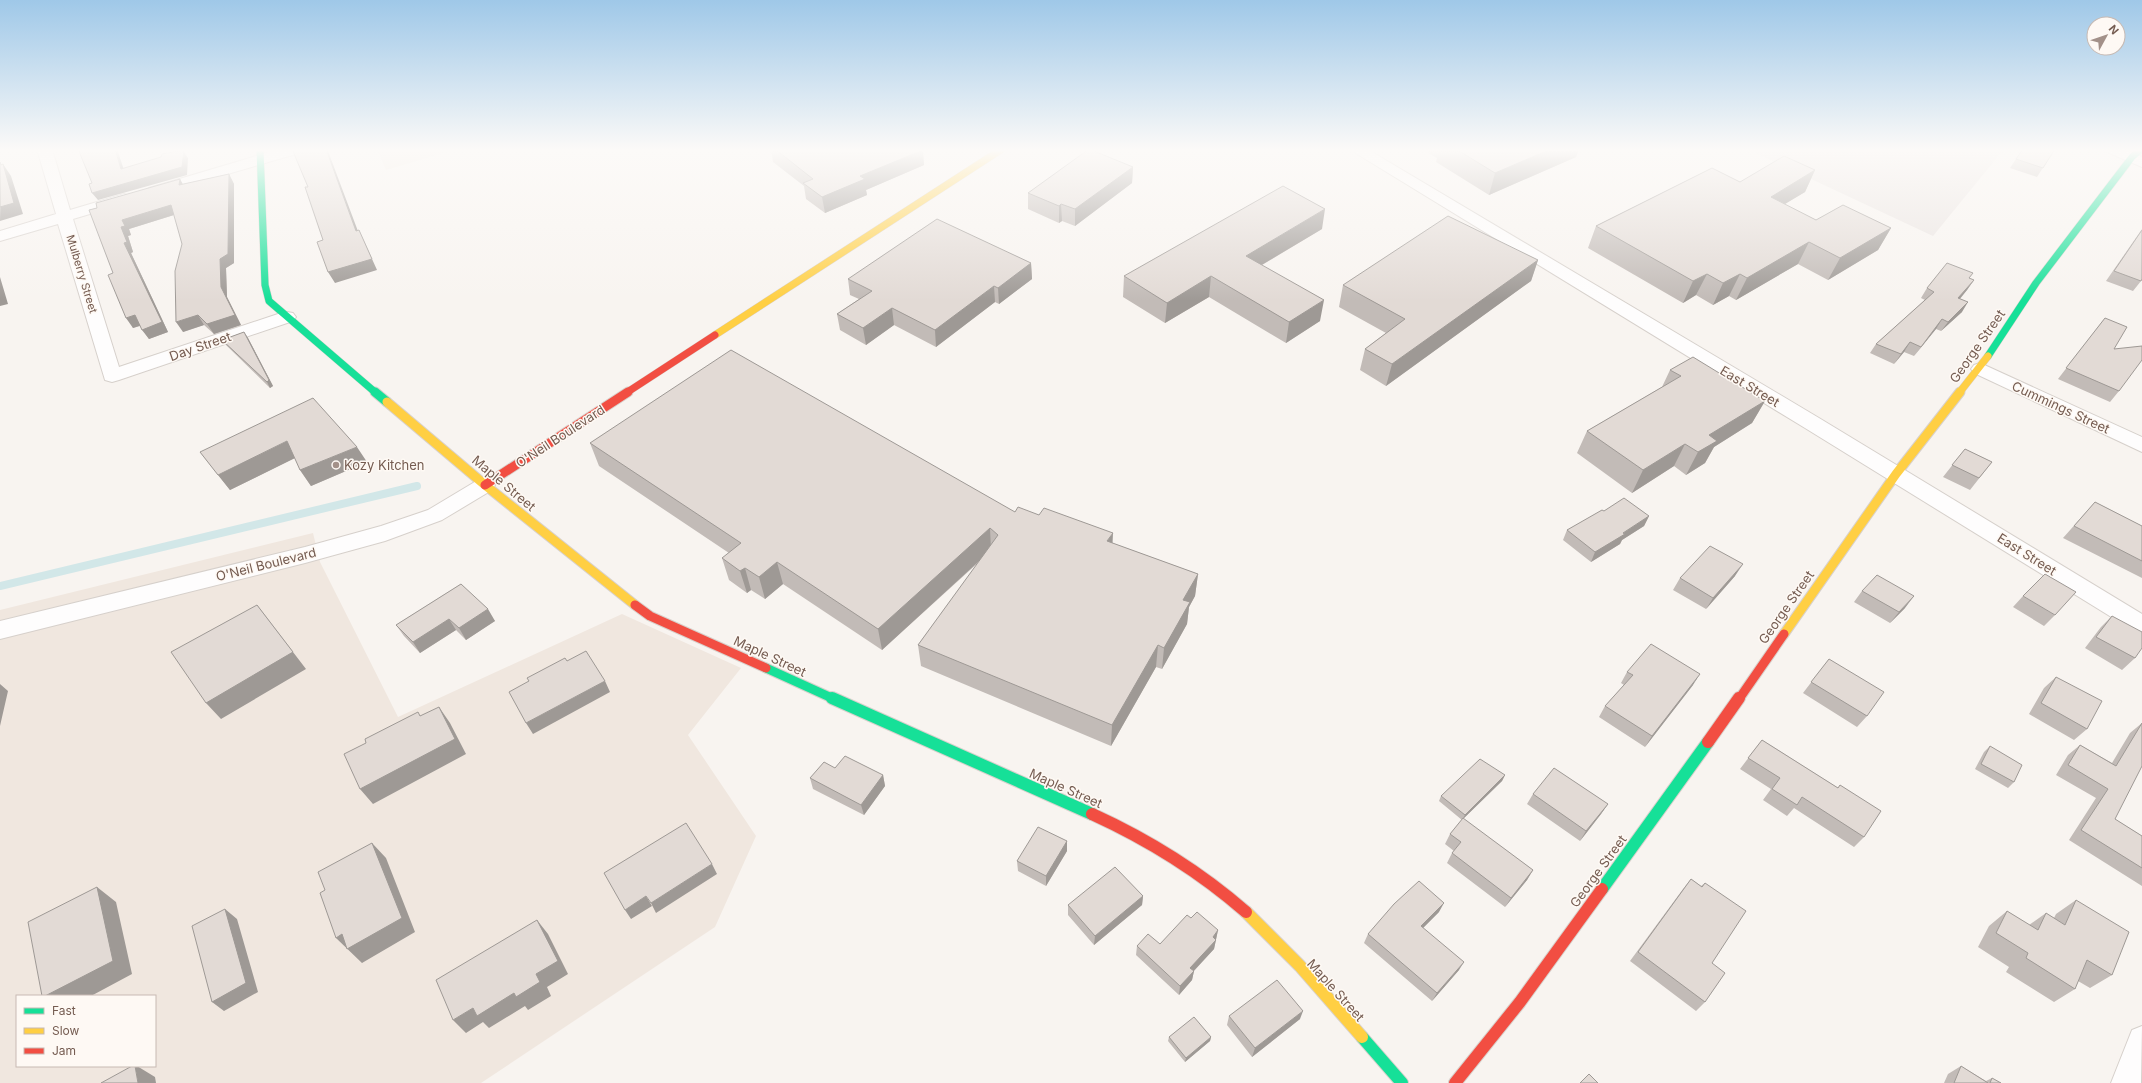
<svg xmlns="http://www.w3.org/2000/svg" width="2142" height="1083" font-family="Inter,sans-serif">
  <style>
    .residential { fill: #f0e7df; fill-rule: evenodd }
    .industrial { fill: #eae4e1 }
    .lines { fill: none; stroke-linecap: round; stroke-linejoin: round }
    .stream { stroke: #d2e7e8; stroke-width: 8 }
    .street-casing { stroke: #d6d0cb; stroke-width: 2 }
    .fast-far2-casing { stroke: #d8d1cc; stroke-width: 8 }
    .fast-far1-casing { stroke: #d8d1cc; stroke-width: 11 }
    .fast-casing { stroke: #d8d1cc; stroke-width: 14 }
    .slow-far2-casing { stroke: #d8d1cc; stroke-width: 8 }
    .slow-far1-casing { stroke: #d8d1cc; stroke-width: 11 }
    .slow-casing { stroke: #d8d1cc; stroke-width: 14 }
    .jam-far2-casing { stroke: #d8d1cc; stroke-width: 8 }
    .jam-far1-casing { stroke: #d8d1cc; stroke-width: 11 }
    .jam-casing { stroke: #d8d1cc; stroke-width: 14 }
    .street { fill: #fefdfd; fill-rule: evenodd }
    .fast-far2 { stroke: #16e098; stroke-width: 7 }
    .fast-far1 { stroke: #16e098; stroke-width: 9 }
    .fast { stroke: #16e098; stroke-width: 12 }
    .slow-far2 { stroke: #ffcf43; stroke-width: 7 }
    .slow-far1 { stroke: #ffcf43; stroke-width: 9 }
    .slow { stroke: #ffcf43; stroke-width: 12 }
    .jam-far2 { stroke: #f24e42; stroke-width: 7 }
    .jam-far1 { stroke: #f24e42; stroke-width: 9 }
    .jam { stroke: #f24e42; stroke-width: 12 }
    .wall { fill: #c2bbb7 }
    .shaded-wall { fill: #9e9995 }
    .building { fill: #e2dad5; stroke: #9e9995 }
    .poi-dot { fill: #a39189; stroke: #fef9f4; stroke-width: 1.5 }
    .labels { text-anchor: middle; stroke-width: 3; stroke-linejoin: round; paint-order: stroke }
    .far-street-label { font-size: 11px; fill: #755c51; stroke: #fef9f4 }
    .street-label { font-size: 13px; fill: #755c51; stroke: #fef9f4 }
    .poi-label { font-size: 13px; fill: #755c51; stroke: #fef9f4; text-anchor: start }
  </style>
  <rect width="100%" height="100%" fill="#f8f4f0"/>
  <!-- residential -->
  <path class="residential" d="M377 149H457L386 170Z
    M313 533 320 562 398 717 622 614 741 668 688 735 756 836 715 927 481 1083H0V610ZM17 996H155V1066H17Z"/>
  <!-- industrial -->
  <path class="industrial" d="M1747 149H2004L1933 236Z"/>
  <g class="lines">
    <!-- stream -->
    <path class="stream" d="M0 586 417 486"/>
    <defs>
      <path id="street" d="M37 149H52L70 210 124 194 130 196 132 199 130 202 73 219 119 367 281 313 287 312 293 313 296 317 293 321 119 380 112 382 105 380 58 224 0 241V231L56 214Z
        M280 149H305L303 152 159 194H149L146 191 149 188Z
        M1349 149H1367L1819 418 2142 614V634L2134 631 1805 428Z
        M2105 149H2126L2142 157V167L2107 152Z
        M1980 363 2142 437V452L1974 373 1971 369 1974 365Z
        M485 478 492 480 495 485 492 490 442 520 385 541 305 563 0 639V621L305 547 381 526 428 510 478 480Z
        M2142 1026 2141 1083H2111L2132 1030Z"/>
      <path id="fast-far2" d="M260 149 265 285 269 301 376 393
        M1988 356 2036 283 2132 157 2141 149"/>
      <path id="fast-far1" d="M375 392 387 402
        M766 668 834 699"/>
      <path id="fast" d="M832 698 1092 814
        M1602 889 1708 742
        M1362 1037 1402 1083"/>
      <path id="slow-far2" d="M715 335 1002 149
        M1959 393 1988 356"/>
      <path id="slow-far1" d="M387 402 485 485 635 605
        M1784 634 1896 474 1960 392"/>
      <path id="slow" d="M1246 912 1300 966 1362 1037"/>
      <path id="jam-far2" d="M626 393 715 335"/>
      <path id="jam-far1" d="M485 485 628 392
        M635 605 650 616 766 668
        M1739 699 1784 634"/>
      <path id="jam" d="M1708 742 1739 698
        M1092 814C1149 840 1199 871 1246 912
        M1455 1083 1520 1002 1602 889"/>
    </defs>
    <!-- street casing -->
    <use href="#street" class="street-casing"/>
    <!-- fast-far2 casing -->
    <use href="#fast-far2" class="fast-far2-casing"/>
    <!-- fast-far1 casing -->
    <use href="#fast-far1" class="fast-far1-casing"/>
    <!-- fast casing -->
    <use href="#fast" class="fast-casing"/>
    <!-- slow-far2 casing -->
    <use href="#slow-far2" class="slow-far2-casing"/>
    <!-- slow-far1 casing -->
    <use href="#slow-far1" class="slow-far1-casing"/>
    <!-- slow casing -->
    <use href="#slow" class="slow-casing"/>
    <!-- jam-far2 casing -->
    <use href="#jam-far2" class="jam-far2-casing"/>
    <!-- jam-far1 casing -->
    <use href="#jam-far1" class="jam-far1-casing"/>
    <!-- jam casing -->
    <use href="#jam" class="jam-casing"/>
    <!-- street -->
    <use href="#street" class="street"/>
    <!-- fast-far2 -->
    <use href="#fast-far2" class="fast-far2"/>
    <!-- fast-far1 -->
    <use href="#fast-far1" class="fast-far1"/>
    <!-- fast -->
    <use href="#fast" class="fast"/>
    <!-- slow-far2 -->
    <use href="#slow-far2" class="slow-far2"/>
    <!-- slow-far1 -->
    <use href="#slow-far1" class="slow-far1"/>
    <!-- slow -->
    <use href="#slow" class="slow"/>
    <!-- jam-far2 -->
    <use href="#jam-far2" class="jam-far2"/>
    <!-- jam-far1 -->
    <use href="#jam-far1" class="jam-far1"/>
    <!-- jam -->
    <use href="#jam" class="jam"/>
  </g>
  <!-- wall -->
  <path class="wall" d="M771 149H922L924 165 866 190 867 195 825 213 806 199 804 186 773 162Z
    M1429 149H1579L1576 157 1489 195 1436 162 1437 158 1428 153Z
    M2055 149 2037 177 2010 168 2016 159Z
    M1133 167 1132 183 1075 226 1062 221 1059 223 1028 209V193Z
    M1815 170 1805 192 1784 204 1816 220 1891 228 1878 250 1828 280 1798 264 1736 300 1729 296 1713 305 1696 295 1683 303 1588 248 1596 226 1740 182Z
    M229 174 234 184V263L226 268 227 297 241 325 214 334 204 325 183 332 182 244 174 215 129 229 131 235 128 236 133 252 131 253 168 332 149 339 140 326 133 328 113 273 89 210 183 184Z
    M1322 229 1262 265 1320 321 1286 343 1209 297 1165 323 1123 297 1124 276Z
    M2142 229V279L2141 281 2133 291 2106 281Z
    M1538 260 1531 281 1386 386 1360 370 1365 349 1386 333 1339 307 1343 285Z
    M1031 263 1032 279 999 304 995 302 936 347 894 325 866 345 840 330 837 314 859 299 850 295 848 279Z
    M1969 278 1974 280 1967 290 1960 299 1962 312 1941 331 1936 329 1914 356 1904 352 1894 364 1870 353 1876 344 1925 300 1921 298 1927 288Z
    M2105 318 2114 349 2119 391 2110 402 2058 379Z
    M244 332 248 338 273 386 270 388 226 345 222 340Z
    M1670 370 1765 401 1752 423 1714 447 1705 463 1686 475 1674 466 1632 493 1577 453 1587 431 1662 387Z
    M590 443 1015 512 1112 543 1198 574 1195 596 1189 607 1187 624 1162 669 1156 667 1111 746 921 666 918 645 980 561 882 650 783 584 765 599 751 590 747 593 729 580 722 558 729 553 599 466Z
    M1965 449 1992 462 1970 490 1943 477Z
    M200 452 367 462 311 486 300 470 295 458 230 490Z
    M2095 502 2142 526V578L2063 538Z
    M1604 511 1649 516 1644 526 1622 540 1620 544 1591 562 1563 540 1567 530Z
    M1735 576 1706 609 1673 590 1680 578Z
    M461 584 495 621 466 640 456 630 420 653 404 636 396 625Z
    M1862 591 1905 608 1890 623 1854 602Z
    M2023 596 2055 615 2044 626 2013 607Z
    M2112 616 2135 658 2122 670 2085 648 2101 627Z
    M1829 659 1867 716 1857 727 1803 693Z
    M1627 672 1693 685 1645 747 1599 717 1605 706 1624 685 1621 683Z
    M2056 677 2087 729 2074 740 2029 714 2044 688Z
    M2142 723 2115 819 2142 836V886L2069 840 2096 798 2056 775 2068 755 2080 745 2112 763 2130 733Z
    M1762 740 1838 788 1840 785 1864 837 1854 847 1794 808 1787 816 1763 800 1771 789 1740 769Z
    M1990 746 2014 782 2008 788 1975 769 1984 752Z
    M883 775 885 786 864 815 813 789 810 778Z
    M1505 775 1502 781 1463 819 1533 870 1527 880 1505 907 1447 863 1452 853 1454 851 1445 844 1450 834 1462 820 1439 801 1441 796Z
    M1533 794 1608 804 1601 814 1580 841 1527 804Z
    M1067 841V851L1046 886 1018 871 1017 861Z
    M1691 879 1701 886 1705 883 1712 963 1705 1002 1696 1011 1630 961 1683 889Z
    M1143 896 1142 905 1094 945 1068 915V905Z
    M2076 900 2112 975 2090 988 2078 981 2075 989 2054 1002 2006 972 2009 967 1978 947 1989 926 2007 911 2029 925 2046 913 2054 918 2056 914Z
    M1439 912 1423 928 1459 970 1432 1001 1364 943 1368 934Z
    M1191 918 1218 930 1214 949 1194 971 1192 980 1179 995 1136 955 1137 946 1160 944Z
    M1229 1016 1300 1019 1252 1057 1227 1025Z
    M1169 1037H1211L1210 1041 1185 1062 1168 1041Z
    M1961 1066 1986 1081 1992 1078 2001 1083H1944L1948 1074Z"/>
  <!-- shaded-wall -->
  <path class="shaded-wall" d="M115 149H117L126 176 121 169Z
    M182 149H194L184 152 188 158 187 175 98 200 92 193 183 152Z
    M326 149H327L328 151 362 242 356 231Z
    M1551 149H1579L1576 157 1489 195 1495 173Z
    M923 150 924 165 866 190 867 195 825 213 822 197 860 176Z
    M0 162 4 168 3 164 11 176 23 214 0 221 1 165Z
    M1133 167 1132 183 1075 226V209Z
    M1815 170 1805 192 1760 219 1771 197Z
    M229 174 234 184V263L226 268 227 297 241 325 214 334 207 324 220 259Z
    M180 179 185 188 179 185Z
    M1061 204 1062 221 1059 223V206Z
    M171 205 177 214 129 229 131 235 128 236 133 252 131 253 168 332 149 339 142 330 121 227 122 220Z
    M1325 209 1322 229 1243 276 1246 256Z
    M1891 228 1878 250 1828 280 1840 258Z
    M359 230 377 270 335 283 328 272Z
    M1809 242 1798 264 1736 300 1747 278Z
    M1538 260 1531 281 1386 386 1392 364Z
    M1031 263 1032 279 999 304 998 288Z
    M1707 274 1696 295 1683 303 1693 281Z
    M1740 274 1729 296 1713 305 1723 283Z
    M1211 276 1209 297 1165 323 1167 303Z
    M0 277 8 304 0 306Z
    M1974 280 1967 290 1952 308 1958 298Z
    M994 286 995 302 936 347 935 330Z
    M1324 300 1320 321 1286 343 1289 322Z
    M1968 302 1962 312 1941 331 1948 322Z
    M892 308 894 325 866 345 863 328Z
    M135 315 142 325 133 328 126 318Z
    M198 315 204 325 183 332 176 322Z
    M1942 319 1936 329 1914 356 1921 347Z
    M244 332 248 338 273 386 270 388 267 382Z
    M1910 342 1904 352 1894 364 1901 354Z
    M1765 401 1752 423 1714 447 1705 463 1686 475 1698 452 1709 435Z
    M287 441 297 457 230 490 218 475Z
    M1685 444 1674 466 1632 493 1643 470Z
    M357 447 367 462 311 486 300 470Z
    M1649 516 1644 526 1622 540 1620 544 1591 562 1595 552Z
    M990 528 991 550 882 650 878 629Z
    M1113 533 1112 555 1107 541Z
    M777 562 783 584 765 599 759 577Z
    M1743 564 1735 576 1706 609 1713 598Z
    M745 568 751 590 747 593 740 571Z
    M1198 574 1195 596 1189 607 1187 624 1162 669 1164 648 1183 600Z
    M1914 596 1905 608 1890 623 1899 612Z
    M257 605 306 669 221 719 206 703Z
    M488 609 495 621 466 640 459 628Z
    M449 619 456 630 420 653 413 642Z
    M1158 645 1156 667 1111 746 1112 725Z
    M1700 674 1693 685 1645 747 1652 736Z
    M605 681 610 692 533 734 526 723Z
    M0 684 8 691 0 726Z
    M439 707 450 723 466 754 373 804 360 789Z
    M883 775 885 786 864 815 861 805Z
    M1505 775 1502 781 1462 820 1465 815Z
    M1608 804 1601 814 1580 841 1586 831Z
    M1067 841V851L1046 886V876Z
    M372 843 386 858 415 932 362 963 336 938Z
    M712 864 717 874 656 913 651 903Z
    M1533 870 1527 880 1505 907 1511 898Z
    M97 887 116 902 132 974 91 996H45Z
    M646 896 652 906 631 919 625 910Z
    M1143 896 1142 905 1094 945 1095 936Z
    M1444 903 1439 912 1416 935 1421 926Z
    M225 909 237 919 258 992 224 1011 212 1002Z
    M537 920 548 934 568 974 547 987 551 996 528 1010 525 1006 489 1028 483 1022 466 1033 453 1020 473 1008 514 993 536 974Z
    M1218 930 1214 949 1188 977 1190 968Z
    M1464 962 1459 970 1432 1001 1437 993Z
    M1194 971 1192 980 1179 995 1180 986Z
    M1303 1011 1300 1019 1252 1057 1255 1048Z
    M1211 1037 1210 1041 1185 1062 1186 1058Z
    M135 1066H137L155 1077 156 1083H138Z"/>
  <!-- building -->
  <path class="building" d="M78 149H115L121 169 161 157 162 154 184 150 182 167 92 193 89 184 92 183Z
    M292 149H326L356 231 359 230 372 259 328 272 317 242 323 240 305 187H308Z
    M775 149H922L923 150 860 176 865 179 822 197 803 183 813 179Z
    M1089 149 1133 167 1075 209 1061 204 1059 206 1028 193Z
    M1456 149H1551L1495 173Z
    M2023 149H2055L2043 168 2016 159Z
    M1784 156 1815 170 1771 197 1816 220 1843 205 1891 228 1840 258 1809 242 1747 278 1740 274 1723 283 1707 274 1693 281 1596 226 1712 168 1740 182Z
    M0 162 1 165 3 164 14 203 0 207Z
    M229 174 228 254 220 259 221 287 235 315 207 324 198 315 176 322 175 271 182 244 171 205 122 220 125 226 121 227 127 242 124 243 162 322 142 330 135 315 126 318 108 275 113 273 89 210 97 208 96 203 180 179 179 185Z
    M1283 186 1325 209 1246 256 1324 300 1289 322 1211 276 1167 303 1124 276Z
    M1448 216 1538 260 1392 364 1365 349 1405 319 1343 285Z
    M937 219 1031 263 998 288 994 286 935 330 892 308 863 328 837 314 872 291 848 279Z
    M2142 230V279L2141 281 2114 271Z
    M1947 263 1973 273 1969 278 1974 280 1958 298 1968 302 1948 322 1942 319 1921 347 1910 342 1901 354 1876 344 1934 292 1927 288Z
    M2105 318 2127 327 2114 349 2142 346V360L2119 391 2066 368Z
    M244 332 269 380 267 382 222 340Z
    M731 350 1015 512 1018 507 1039 515 1044 508 1113 533 1107 541 1198 574 1183 600 1190 602 1164 648 1158 645 1112 725 918 645 998 535 990 528 878 629 777 562 759 577 745 568 740 571 722 558 741 543 590 443Z
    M1693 357 1765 401 1709 435 1717 441 1698 452 1685 444 1643 470 1587 431 1681 376 1670 370Z
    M313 398 357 447 300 470 287 441 218 475 200 452Z
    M1965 449 1992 462 1979 478 1952 465Z
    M1624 498 1649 516 1623 533 1625 534 1595 552 1567 530 1602 510 1604 511Z
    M2095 502 2142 526V561L2074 526Z
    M1710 546 1743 564 1713 598 1680 578Z
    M2045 574 2076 592 2055 615 2023 596Z
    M1877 575 1914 596 1899 612 1862 591Z
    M461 584 488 609 459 628 449 619 413 642 396 625Z
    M257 605 293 652 206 703 171 652Z
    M2112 616 2142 632V648L2135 658 2096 637Z
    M1651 644 1700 674 1652 736 1605 706 1633 675 1627 672Z
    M586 651 605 681 526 723 509 692 529 681 527 678 565 658 567 661Z
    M1829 659 1884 692 1867 716 1811 682Z
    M2056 677 2102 701 2087 729 2041 703Z
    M439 707 455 739 360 789 344 754 366 743 365 739 418 712 420 716Z
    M2142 723V766L2115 819 2142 836V868L2081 830 2108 789 2068 765 2080 745 2116 766Z
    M1762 740 1838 788 1840 785 1881 811 1864 837 1802 797 1797 805 1772 789 1780 778 1748 758Z
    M1990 746 2022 765 2014 782 1981 764Z
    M845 756 883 775 861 805 810 778 824 762 835 768Z
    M1480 759 1505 775 1465 815 1441 796Z
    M1554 768 1608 804 1586 831 1533 794Z
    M1463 818 1533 870 1511 898 1452 853 1461 842 1450 834Z
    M686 823 712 864 651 903 646 896 625 910 604 873Z
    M1038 827 1067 841 1046 876 1017 861Z
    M372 843 402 918 347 949 342 934 336 938 320 893 325 890 318 872Z
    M1115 867 1143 896 1095 936 1068 905Z
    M1691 879 1702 887 1705 883 1746 911 1712 963 1725 973 1705 1002 1638 952Z
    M1419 881 1444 903 1421 926 1464 962 1437 993 1368 934 1394 904Z
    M97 887 113 961 45 996H42L28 922Z
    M2076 900 2129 932 2112 975 2087 960 2075 989 2026 958 2028 953 1996 933 2007 911 2038 930 2046 913 2065 925Z
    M225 909 246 983 212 1002 192 926Z
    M1197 912 1218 930 1213 937 1216 940 1190 968 1194 971 1180 986 1137 946 1148 934 1160 944 1187 915 1191 918Z
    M537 920 558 961 536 974 540 982 516 997 514 993 477 1016 473 1008 453 1020 436 980Z
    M1277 980 1303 1011 1255 1048 1229 1016Z
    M1194 1017 1211 1037 1186 1058 1169 1037Z
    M132 1066H135L138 1083H101Z
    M1961 1066 1988 1083H1954Z
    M1589 1074 1598 1083H1580Z
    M1992 1078 2001 1083H1990Z"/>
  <!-- sky -->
  <linearGradient id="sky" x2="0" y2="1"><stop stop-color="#9fc8e8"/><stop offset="0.5" stop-color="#fcfaf8"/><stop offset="1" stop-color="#fcfaf8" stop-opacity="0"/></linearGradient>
  <rect width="2142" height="301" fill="url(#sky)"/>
  <!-- markers -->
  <circle class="poi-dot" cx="336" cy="465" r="4"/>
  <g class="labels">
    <!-- far-street labels -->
    <g class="far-street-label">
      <text transform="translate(82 274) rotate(73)" y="4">Mulberry Street</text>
    </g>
    <!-- street labels -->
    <g class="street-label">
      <text transform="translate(200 346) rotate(-19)" y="5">Day Street</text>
      <text transform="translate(1977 346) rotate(-55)" y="5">George Street</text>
      <text transform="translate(1750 386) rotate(31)" y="5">East Street</text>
      <text transform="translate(2061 407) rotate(25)" y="5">Cummings Street</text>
      <text transform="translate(560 436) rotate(-33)" y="5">O'Neil Boulevard</text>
      <text transform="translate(504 483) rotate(40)" y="5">Maple Street</text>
      <text transform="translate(2027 554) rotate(32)" y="5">East Street</text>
      <text transform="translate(266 564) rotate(-14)" y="5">O'Neil Boulevard</text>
      <text transform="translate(1786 607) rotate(-55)" y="5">George Street</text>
      <text transform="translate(770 656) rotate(25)" y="5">Maple Street</text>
      <text transform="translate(1066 788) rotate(24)" y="5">Maple Street</text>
      <text transform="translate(1598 871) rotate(-54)" y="5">George Street</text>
      <text transform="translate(1336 990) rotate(48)" y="5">Maple Street</text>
    </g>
    <!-- poi labels -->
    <g class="poi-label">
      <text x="344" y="470">Kozy Kitchen</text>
    </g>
  </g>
  <!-- legend -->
  <rect x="16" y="995" width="140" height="72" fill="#fef9f4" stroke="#c7bab3"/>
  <rect x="24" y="1008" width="20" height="6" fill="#16e098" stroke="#c7bab3"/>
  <text x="52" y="1015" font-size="12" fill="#755c51">Fast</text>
  <rect x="24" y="1028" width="20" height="6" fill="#ffcf43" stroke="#c7bab3"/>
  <text x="52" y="1035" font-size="12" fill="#755c51">Slow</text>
  <rect x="24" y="1048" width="20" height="6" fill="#f24e42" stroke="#c7bab3"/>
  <text x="52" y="1055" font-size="12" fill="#755c51">Jam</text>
  <!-- north arrow -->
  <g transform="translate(2106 36) rotate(50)"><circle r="19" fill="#fef9f4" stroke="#c7bab3"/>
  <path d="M0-3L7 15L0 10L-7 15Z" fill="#a39189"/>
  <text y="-6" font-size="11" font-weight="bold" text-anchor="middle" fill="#755c51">N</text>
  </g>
</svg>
